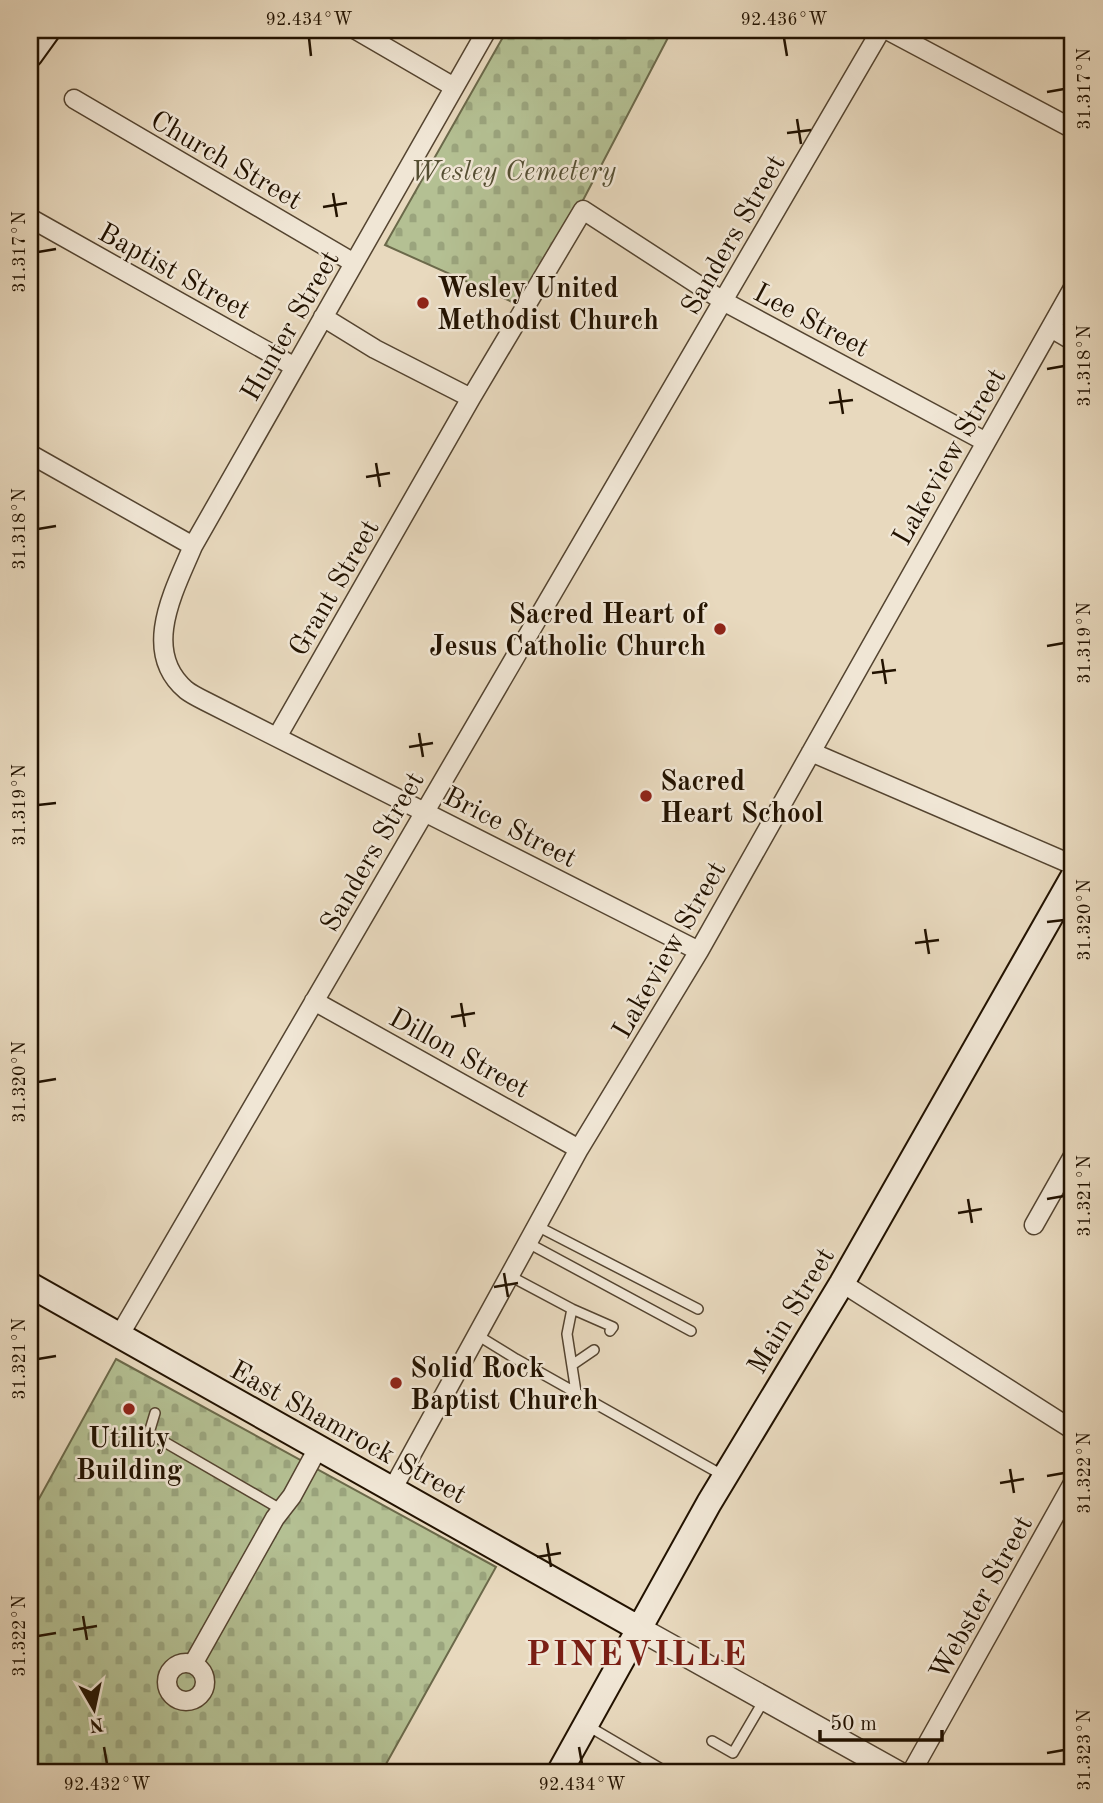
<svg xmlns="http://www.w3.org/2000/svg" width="1103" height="1803" font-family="'Old Standard TT',serif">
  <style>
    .cemetery { fill: url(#cemetery-stones); stroke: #6b694a; stroke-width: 2 }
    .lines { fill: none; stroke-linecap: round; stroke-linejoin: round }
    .service-casing { stroke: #544430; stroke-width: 12 }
    .minor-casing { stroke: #544430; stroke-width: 21 }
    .tertiary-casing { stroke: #544430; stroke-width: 26 }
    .secondary-casing { stroke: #221200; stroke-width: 28 }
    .service { stroke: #f0e6d5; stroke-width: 9 }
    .minor { stroke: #f0e6d5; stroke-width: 18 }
    .tertiary { stroke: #f0e6d5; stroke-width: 23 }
    .secondary { stroke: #f0e6d5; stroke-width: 24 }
    .ticks { fill: none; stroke: #221200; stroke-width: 2.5 }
    .poi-dot { fill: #8f2418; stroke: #f0e6d5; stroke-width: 2.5 }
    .labels { text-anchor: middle; stroke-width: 5; stroke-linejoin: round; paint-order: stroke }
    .street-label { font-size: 28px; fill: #221200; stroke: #f0e6d5 }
    .park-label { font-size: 28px; font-style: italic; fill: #554f33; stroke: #f0e6d5 }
    .poi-label { font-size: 28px; font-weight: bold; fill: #221200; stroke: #f0e6d5; text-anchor: start }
    .district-label { font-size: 35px; font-weight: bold; letter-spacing: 2px; fill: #7a1f14; stroke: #f0e6d5 }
    .neatline { fill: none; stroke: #221200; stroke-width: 2.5 }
    .ticks-label { font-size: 18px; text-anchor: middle; fill: #221200 }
  </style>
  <defs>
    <pattern id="cemetery-stones" width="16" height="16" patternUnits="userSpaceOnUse" patternTransform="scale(1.75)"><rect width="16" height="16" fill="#b4c093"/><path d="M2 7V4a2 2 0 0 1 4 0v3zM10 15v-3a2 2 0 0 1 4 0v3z" fill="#9aa47d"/></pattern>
  </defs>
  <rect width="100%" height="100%" fill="#e8d9be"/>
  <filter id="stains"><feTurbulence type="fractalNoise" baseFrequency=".00286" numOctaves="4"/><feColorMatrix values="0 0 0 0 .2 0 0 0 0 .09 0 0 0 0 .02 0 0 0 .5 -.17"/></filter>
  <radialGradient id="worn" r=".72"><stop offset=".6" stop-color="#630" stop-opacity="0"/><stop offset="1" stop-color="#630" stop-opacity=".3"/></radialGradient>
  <!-- cemetery -->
  <path class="cemetery" d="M507 30H672L580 206 519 305 385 245Z
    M116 1359 496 1567 381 1773H30V1515Z"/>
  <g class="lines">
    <defs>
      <path id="service" d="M537 1226 698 1309
        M528 1243 691 1331
        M510 1276 572 1309 567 1334 576 1392
        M572 1309 613 1327 610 1331
        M477 1335 516 1359 724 1476
        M572 1365 594 1350
        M155 1413 149 1433 282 1510
        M588 1726 668 1773
        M712 1741 733 1753 764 1700"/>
      <path id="minor" d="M356 30 454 87
        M487 30 193 546C175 589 140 651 186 690 191 694 199 698 205 701L699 951
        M887 30 1073 129
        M74 99 354 263
        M30 218 295 367
        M323 317 375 349 471 398
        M1051 328 1073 341
        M30 454 193 546
        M277 737 471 398 583 210 723 301 986 442
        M811 752 1073 865
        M314 1001 579 1149
        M1034 1225 1073 1156
        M842 1283 1073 1430
        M119 1336 881 30
        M392 1490 579 1149 699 951 1073 288
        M167 1682a19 19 0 1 1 38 0a19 19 0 1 1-38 0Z
        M193 1664 275 1518 292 1496 318 1448
        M911 1773 1073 1483"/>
      <path id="tertiary" d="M638 1628 898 1773"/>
      <path id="secondary" d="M30 55 48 30
        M30 1285 638 1628
        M559 1773 709 1503 842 1283 1073 877"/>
    </defs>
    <!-- service casing -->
    <use href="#service" class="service-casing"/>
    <!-- minor casing -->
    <use href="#minor" class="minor-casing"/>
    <!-- tertiary casing -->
    <use href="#tertiary" class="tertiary-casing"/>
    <!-- secondary casing -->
    <use href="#secondary" class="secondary-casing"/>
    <!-- service -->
    <use href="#service" class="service"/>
    <!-- minor -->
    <use href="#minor" class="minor"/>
    <!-- tertiary -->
    <use href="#tertiary" class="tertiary"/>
    <!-- secondary -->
    <use href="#secondary" class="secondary"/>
  </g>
  <!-- ticks -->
  <path class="ticks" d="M309 38 311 56M784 38 787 56M1047 92 1064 89M797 119 801 144M787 133 811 130M333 193 337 217M323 207 347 203M38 252 56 249M1047 369 1064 366M839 389 843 414M829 403 853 400M376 463 380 487M366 477 390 473M38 529 56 526M1047 646 1064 643M882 659 886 684M872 673 896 670M419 733 423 757M409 747 433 743M38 805 56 803M1047 922 1064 920M925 929 929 954M915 943 939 940M461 1003 465 1027M451 1017 475 1013M38 1082 56 1079M968 1199 972 1223M1047 1199 1064 1196M958 1213 982 1209M504 1273 508 1297M494 1287 518 1283M38 1359 56 1356M1010 1469 1014 1493M1047 1476 1064 1473M1000 1483 1024 1479M547 1543 551 1567M537 1557 561 1553M83 1616 87 1640M73 1630 97 1626M38 1636 56 1633M104 1747 107 1764M579 1747 582 1764M1047 1753 1064 1750"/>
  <!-- markers -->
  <g class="poi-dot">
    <circle cx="423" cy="303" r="7"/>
    <circle cx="720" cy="629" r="7"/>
    <circle cx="646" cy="796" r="7"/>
    <circle cx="396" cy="1383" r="7"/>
    <circle cx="129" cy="1409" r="7"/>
  </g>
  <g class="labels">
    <!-- street labels -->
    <g class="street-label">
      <text transform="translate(227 159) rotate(30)" y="10">Church Street</text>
      <text transform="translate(732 234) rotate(-60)" y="10">Sanders Street</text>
      <text transform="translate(175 270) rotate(29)" y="10">Baptist Street</text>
      <text transform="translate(812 319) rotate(28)" y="10">Lee Street</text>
      <text transform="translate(289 325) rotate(-60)" y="10">Hunter Street</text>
      <text transform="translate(948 456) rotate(-60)" y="10">Lakeview Street</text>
      <text transform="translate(333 587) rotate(-60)" y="10">Grant Street</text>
      <text transform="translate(511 826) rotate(27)" y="10">Brice Street</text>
      <text transform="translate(371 851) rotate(-60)" y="10">Sanders Street</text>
      <text transform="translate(668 949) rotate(-60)" y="10">Lakeview Street</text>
      <text transform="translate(460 1052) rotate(29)" y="10">Dillon Street</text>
      <text transform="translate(790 1310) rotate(-59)" y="10">Main Street</text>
      <text transform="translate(349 1431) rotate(29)" y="10">East Shamrock Street</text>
      <text transform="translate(980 1597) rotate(-61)" y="10">Webster Street</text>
    </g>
    <!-- park labels -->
    <g class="park-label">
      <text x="513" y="180">Wesley Cemetery</text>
    </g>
    <!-- poi labels -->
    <g class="poi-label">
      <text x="437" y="297">Wesley United<tspan x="437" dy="32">Methodist Church</tspan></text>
      <text x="706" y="623" text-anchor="end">Sacred Heart of<tspan x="706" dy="32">Jesus Catholic Church</tspan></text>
      <text x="660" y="790">Sacred<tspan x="660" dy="32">Heart School</tspan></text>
      <text x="410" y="1377">Solid Rock<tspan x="410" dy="32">Baptist Church</tspan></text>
      <text x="129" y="1447" text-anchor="middle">Utility<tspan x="129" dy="32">Building</tspan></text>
    </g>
    <!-- district labels -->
    <g class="district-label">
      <text x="637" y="1665">PINEVILLE</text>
    </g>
  </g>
  <!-- margin -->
  <rect width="1103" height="1803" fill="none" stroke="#e8d9be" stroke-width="77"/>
  <!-- north arrow -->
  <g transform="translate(94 1709) rotate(171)" stroke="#f0e6d5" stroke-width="5" paint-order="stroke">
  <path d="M0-5L12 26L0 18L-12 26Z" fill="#221200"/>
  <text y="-10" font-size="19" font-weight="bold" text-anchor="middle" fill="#221200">N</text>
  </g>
  <!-- scale -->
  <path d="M820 1730v10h122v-10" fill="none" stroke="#221200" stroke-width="3.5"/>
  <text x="830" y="1730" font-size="21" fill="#221200" stroke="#f0e6d5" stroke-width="5" paint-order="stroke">50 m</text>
  <rect x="38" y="38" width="1026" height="1726" class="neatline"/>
  <g class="ticks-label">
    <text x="309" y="25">92.434°W</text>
    <text x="784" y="25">92.436°W</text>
    <text transform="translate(1084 89) rotate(-90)" y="6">31.317°N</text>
    <text transform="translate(19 252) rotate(-90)" y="6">31.317°N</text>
    <text transform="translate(1084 366) rotate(-90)" y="6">31.318°N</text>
    <text transform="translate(19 529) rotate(-90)" y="6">31.318°N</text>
    <text transform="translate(1084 643) rotate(-90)" y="6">31.319°N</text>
    <text transform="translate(19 805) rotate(-90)" y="6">31.319°N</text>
    <text transform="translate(1084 920) rotate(-90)" y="6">31.320°N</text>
    <text transform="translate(19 1082) rotate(-90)" y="6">31.320°N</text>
    <text transform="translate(1084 1196) rotate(-90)" y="6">31.321°N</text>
    <text transform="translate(19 1359) rotate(-90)" y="6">31.321°N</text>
    <text transform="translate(1084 1473) rotate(-90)" y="6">31.322°N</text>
    <text transform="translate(19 1636) rotate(-90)" y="6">31.322°N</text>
    <text transform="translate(1084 1750) rotate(-90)" y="6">31.323°N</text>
    <text x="107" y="1790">92.432°W</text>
    <text x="582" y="1790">92.434°W</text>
  </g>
  <rect width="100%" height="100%" filter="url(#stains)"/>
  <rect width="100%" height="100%" fill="url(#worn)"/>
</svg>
